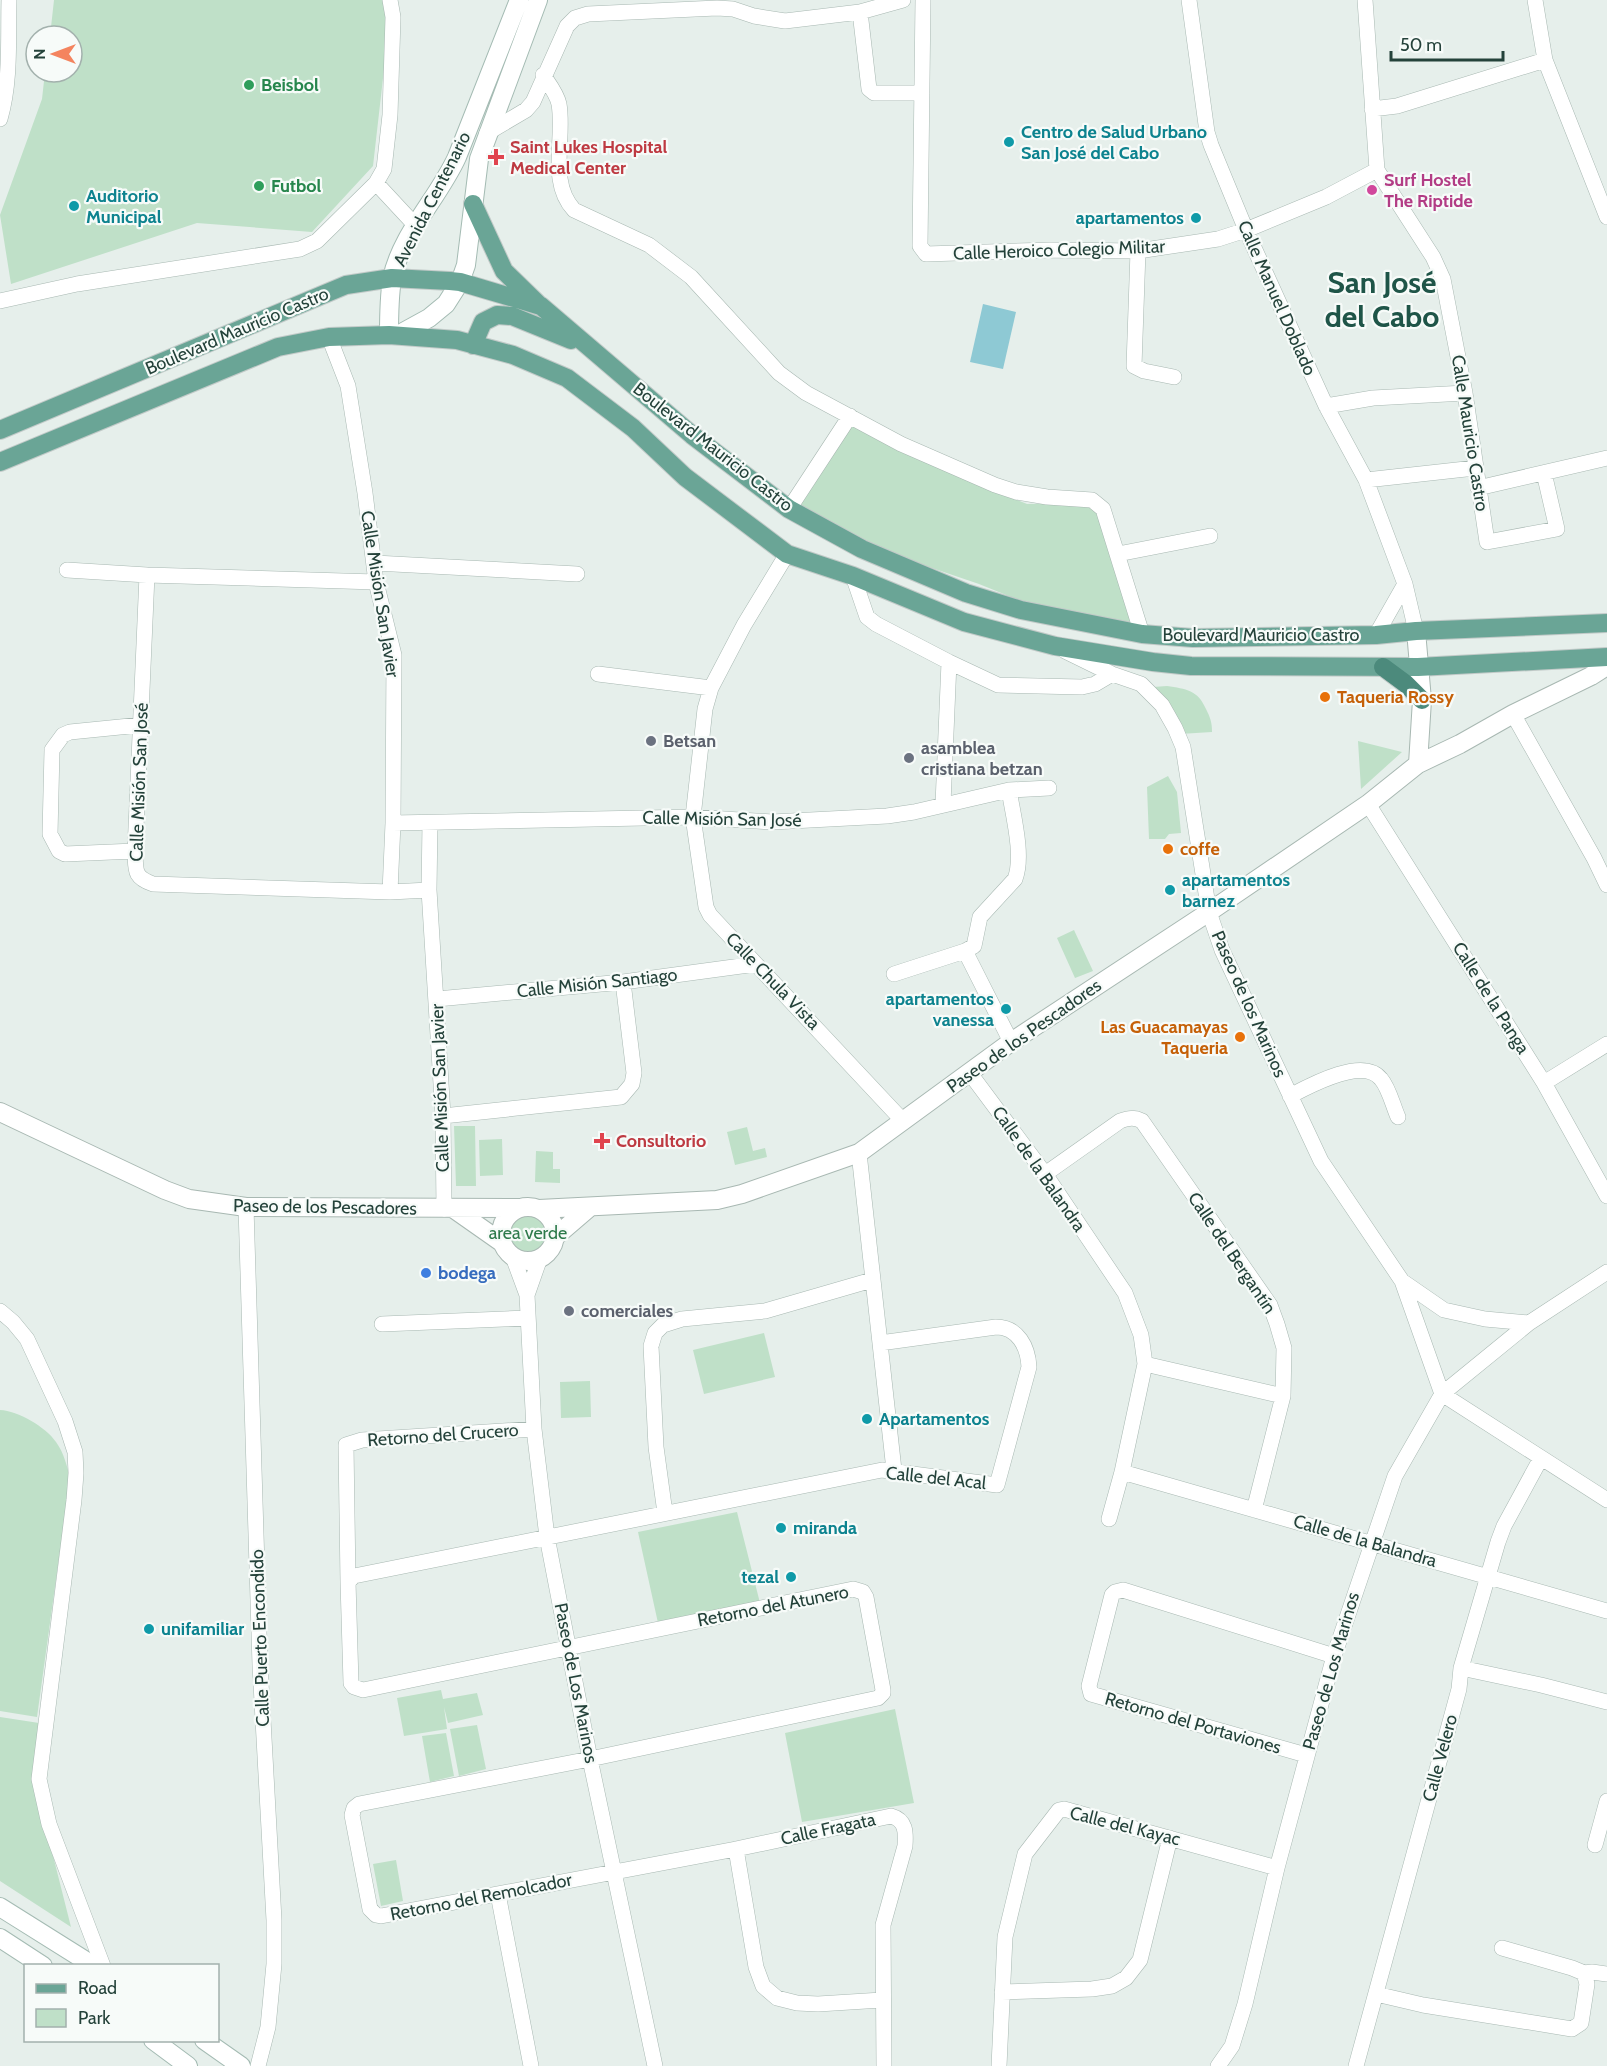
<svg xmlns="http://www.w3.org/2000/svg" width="1607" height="2066" font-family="Cabin,sans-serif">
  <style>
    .green { fill: #bfe0c8 }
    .water { fill: #8ec9d4 }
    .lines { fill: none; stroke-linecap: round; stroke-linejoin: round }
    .minor-casing { stroke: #a8b8b2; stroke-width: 16 }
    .tertiary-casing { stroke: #a8b8b2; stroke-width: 20 }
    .secondary-casing { stroke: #a4bbb3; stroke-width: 20 }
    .primary-casing { stroke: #c2cac8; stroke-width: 20 }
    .trunk-casing { stroke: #c2cac8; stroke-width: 20 }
    .minor { stroke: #fff; stroke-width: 15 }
    .tertiary { stroke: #fff; stroke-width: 18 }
    .secondary { stroke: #fff; stroke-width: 18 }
    .primary { stroke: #6aa596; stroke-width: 18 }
    .trunk { stroke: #4c8a7c; stroke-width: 18 }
    .leisure-dot { fill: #2e9e5b; stroke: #f7fbf9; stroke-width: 2 }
    .culture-dot { fill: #0f9aa8; stroke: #f7fbf9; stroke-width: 2 }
    .health-dot { fill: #e0444e; stroke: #f7fbf9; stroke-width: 2 }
    .hotel-dot { fill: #d1479c; stroke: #f7fbf9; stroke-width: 2 }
    .food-dot { fill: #e8710a; stroke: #f7fbf9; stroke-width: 2 }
    .worship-dot { fill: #6b7280; stroke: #f7fbf9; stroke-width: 2 }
    .shop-dot { fill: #3f7fe0; stroke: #f7fbf9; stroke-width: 2 }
    .labels { text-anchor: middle; stroke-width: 4.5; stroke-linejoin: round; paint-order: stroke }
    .leisure-label { font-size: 18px; font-weight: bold; fill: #27864d; stroke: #f7fbf9; text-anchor: start }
    .culture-label { font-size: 18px; font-weight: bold; fill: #0d838f; stroke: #f7fbf9; text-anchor: start }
    .health-label { font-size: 18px; font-weight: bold; fill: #be3a42; stroke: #f7fbf9; text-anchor: start }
    .hotel-label { font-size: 18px; font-weight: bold; fill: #b23c85; stroke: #f7fbf9; text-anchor: start }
    .street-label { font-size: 18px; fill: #24423a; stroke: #f7fbf9 }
    .food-label { font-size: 18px; font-weight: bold; fill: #c56008; stroke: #f7fbf9; text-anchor: start }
    .worship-label { font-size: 18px; font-weight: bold; fill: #5b616d; stroke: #f7fbf9; text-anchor: start }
    .park-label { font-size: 18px; fill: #2d7a4b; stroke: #f7fbf9 }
    .shop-label { font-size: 18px; font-weight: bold; fill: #366cbe; stroke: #f7fbf9; text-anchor: start }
    .town-label { font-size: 30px; font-weight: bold; fill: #1f5548; stroke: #f7fbf9 }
  </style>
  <rect width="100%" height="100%" fill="#e6efeb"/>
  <!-- green -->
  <path class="green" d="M54 0H385L387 22 386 52 373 166 312 232 197 223 11 284 0 215 42 99 45 72H72V36H50Z
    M852 423 903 453 1027 504 1089 503 1100 511 1133 624 1021 601 979 584 879 550 794 509Z
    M1167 686C1186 689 1198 690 1206 709 1210 717 1212 722 1212 732L1180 734 1153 687Z
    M1358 741 1402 752 1361 789Z
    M1168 776 1177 792 1181 833 1169 834 1165 839H1149L1147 787Z
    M1074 930 1093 971 1075 978 1057 938Z
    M454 1126H475L476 1186H456Z
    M747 1127 753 1151 765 1148 767 1157 735 1165 727 1132Z
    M502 1139 503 1175 480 1176 479 1140Z
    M536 1151 553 1152V1169H560V1183L535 1182Z
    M505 1234a23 23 0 1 1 46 0a23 23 0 1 1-46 0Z
    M764 1333 775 1377 704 1394 693 1350Z
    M590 1381 591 1417 561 1418 560 1382Z
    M0 1410C18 1411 46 1427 56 1442 64 1453 67 1466 70 1478L37 1717 0 1711Z
    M737 1512 760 1603 658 1623 638 1532Z
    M441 1690 443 1699 477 1693 483 1715 448 1723 444 1707 447 1729 404 1736 397 1698Z
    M895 1709 914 1803 802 1822 785 1733Z
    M0 1717 39 1723 46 1828 71 1927 0 1881Z
    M477 1725 486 1769 459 1776 450 1729Z
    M446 1733 454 1776 430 1782 422 1736Z
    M396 1860 403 1901 381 1906 373 1864Z"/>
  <!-- water -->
  <path class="water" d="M983 304 1016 312 1003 369 970 362Z"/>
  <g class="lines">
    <defs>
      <path id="minor" d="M390 0 393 17 390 115 384 169 376 183 415 225
        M923 0 920 246 926 254 1051 250 1138 251 1218 239 1246 230 1326 197 1377 170
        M1189 0 1207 132 1211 145 1246 230 1326 406 1366 480 1405 584 1416 631
        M1365 0 1377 170 1433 257 1443 279 1465 393 1487 542 1557 529 1544 473
        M1535 0 1545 60 1607 217
        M860 12 869 89 874 93H922
        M543 75C549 84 557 94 559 104 565 139 548 182 574 210L649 245 691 277 779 373 806 393 901 444 995 485 1016 492 1047 497 1092 500 1103 509 1142 634
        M1372 109 1397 106 1545 60
        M0 119C11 81 8 39 9 0
        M487 133 526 110 533 102 567 26 575 18 588 14 717 8 733 9 754 16 785 21 860 12 903 0
        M1138 251 1134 366 1144 371 1174 377
        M0 301 77 284 300 249 317 241 376 183
        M329 337 348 386 365 493 376 582 394 655 393 823 390 892
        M1326 406 1373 398 1465 393
        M1366 480 1475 468
        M1478 488 1607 458
        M789 509 850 416
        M787 554 744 625 711 688 705 709 693 817 706 907 710 915 903 1121
        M1118 554 1210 536
        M375 563 577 574
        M67 570 147 575
        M853 576 867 617 876 624 949 662 998 685 1082 687 1095 684 1112 674
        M376 582 147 575 135 851C136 870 133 877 153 884L390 892 429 890
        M1376 635 1405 584
        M1065 651 1112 674 1141 684 1162 705 1175 728 1183 747 1209 912 1222 950 1321 1161 1402 1281 1442 1394
        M598 674 711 688
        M1513 714 1594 858 1607 885
        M943 804 949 662
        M1368 804 1544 1083 1607 1196
        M393 823 693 817 772 822 887 816 914 812 1009 790 1049 788
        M430 823 429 890 443 1116 444 1209
        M135 851 65 854 59 851 50 834 52 750 63 735 70 732 140 725
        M965 951 1011 1042
        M894 974 965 951 974 946 980 917 1015 879C1024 856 1013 815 1009 790
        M437 999 623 982 756 964
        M969 1072 1045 1174 1125 1293 1141 1335 1145 1364 1122 1472 1109 1519
        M1544 1083 1607 1044
        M1290 1096C1309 1086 1363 1056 1381 1079 1389 1088 1393 1106 1398 1117
        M443 1116 621 1097 632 1084 634 1073 623 982
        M859 1153 894 1470
        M1045 1174 1120 1121C1129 1118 1134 1117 1142 1121L1270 1305 1277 1324 1284 1348 1283 1396 1254 1510
        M246 1207 260 1665 274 1920V1964L268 2027 258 2066
        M513 1257 527 1295 534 1429 547 1537 590 1759 655 2066
        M1402 1281 1444 1310 1485 1319 1529 1323
        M527 1295 540 1258
        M0 1311 13 1322 27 1339 65 1421 75 1452 76 1473 74 1500 39 1779 49 1824 103 1966
        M382 1324 528 1318
        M880 1343 996 1327C1018 1327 1028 1347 1029 1367L997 1485 882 1470 354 1576 348 1582 351 1683 354 1687 363 1690 853 1589 863 1592 866 1597 883 1690V1693L878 1698 590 1759 359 1804 354 1808 352 1815 370 1909 376 1915 381 1916 736 1849 891 1816C906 1820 906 1832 905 1846L883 1925 884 2066
        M1145 1364 1283 1396
        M1442 1394 1607 1500
        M1122 1472 1607 1611
        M665 1513 656 1447 651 1346 655 1333 663 1325 682 1319 765 1311 872 1280
        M348 1582 346 1445 362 1440 534 1429
        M1461 1668 1541 1685 1607 1702
        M1306 1755 1091 1694 1089 1686 1112 1595 1115 1592 1123 1590 1334 1656
        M1595 1845 1607 1801
        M736 1849 756 1967 763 1986 777 1998 797 2003 818 2004 882 2000
        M498 1894 531 2066
        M1584 1973 1592 1972 1607 1974
        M1002 1992 1092 1989 1112 1986 1126 1978 1140 1960 1170 1838
        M1376 1994 1423 2005 1572 2029 1581 2023 1587 1984 1584 1973 1572 1968 1502 1948
        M999 2066 1005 1937 1025 1854 1059 1810 1064 1809 1277 1868
        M1218 2066 1232 2046 1245 2004 1277 1868 1334 1656 1395 1476 1442 1394 1529 1323 1607 1272
        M1356 2066 1459 1689 1461 1668 1498 1542 1504 1526 1541 1458"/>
      <path id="tertiary" d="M1416 631 1422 700 1418 764
        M0 1112 165 1190 189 1199 246 1207 519 1208
        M501 1234a27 27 0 1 1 54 0a27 27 0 1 1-54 0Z
        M454 1209 501 1242
        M539 1209 717 1200 742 1194 859 1153 1011 1042 1209 912 1368 804 1418 764 1460 744 1513 714 1591 676 1607 666
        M555 1237 590 1207"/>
      <path id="secondary" d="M389 335C389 317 389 298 392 279 400 236 439 197 457 157L519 0
        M398 335 429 318 446 304 460 282 466 265 479 159 538 0
        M0 1907 94 1966
        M0 1938 43 1966
        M153 2040 188 2066
        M204 2040 241 2066"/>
      <path id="primary" d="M473 204 504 271 539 305
        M473 345 483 322 497 315 512 316 571 340
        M0 430 346 285 392 278 450 281 460 282 541 306 692 435 789 509 862 549 966 593 1021 610 1142 634 1193 638 1376 635 1416 631 1607 623
        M0 462 278 347 329 337 389 335 457 340 513 355 567 378 633 428 685 477 787 554 853 576 964 622 1055 646 1153 662 1191 666 1418 667 1607 657"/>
      <path id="trunk" d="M1383 667 1406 684 1422 700"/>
    </defs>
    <!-- minor casing -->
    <use href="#minor" class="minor-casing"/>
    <!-- tertiary casing -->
    <use href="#tertiary" class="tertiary-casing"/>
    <!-- secondary casing -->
    <use href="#secondary" class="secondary-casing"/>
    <!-- primary casing -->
    <use href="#primary" class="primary-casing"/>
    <!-- trunk casing -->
    <use href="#trunk" class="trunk-casing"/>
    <!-- minor -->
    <use href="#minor" class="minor"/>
    <!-- tertiary -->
    <use href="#tertiary" class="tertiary"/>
    <!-- secondary -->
    <use href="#secondary" class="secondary"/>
    <!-- primary -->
    <use href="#primary" class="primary"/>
    <!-- trunk -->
    <use href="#trunk" class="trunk"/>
  </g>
  <!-- markers -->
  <g class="leisure-dot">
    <circle cx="249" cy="85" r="6"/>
    <circle cx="259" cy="186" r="6"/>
  </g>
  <g class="culture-dot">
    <circle cx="1009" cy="142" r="6"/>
    <circle cx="74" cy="206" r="6"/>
    <circle cx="1196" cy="218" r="6"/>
    <circle cx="1170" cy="890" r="6"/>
    <circle cx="1006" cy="1009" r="6"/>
    <circle cx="867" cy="1419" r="6"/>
    <circle cx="781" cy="1528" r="6"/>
    <circle cx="791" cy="1577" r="6"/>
    <circle cx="149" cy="1629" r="6"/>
  </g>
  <g class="health-dot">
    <path d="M493 148h6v6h6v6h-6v6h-6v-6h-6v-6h6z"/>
    <path d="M599 1132h6v6h6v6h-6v6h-6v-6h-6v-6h6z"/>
  </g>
  <circle class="hotel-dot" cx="1372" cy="190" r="6"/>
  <g class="food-dot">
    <circle cx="1325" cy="697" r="6"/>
    <circle cx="1168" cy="849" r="6"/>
    <circle cx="1240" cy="1037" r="6"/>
  </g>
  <g class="worship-dot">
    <circle cx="651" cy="741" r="6"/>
    <circle cx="909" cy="758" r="6"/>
    <circle cx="569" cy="1311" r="6"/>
  </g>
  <circle class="shop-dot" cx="426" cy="1273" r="6"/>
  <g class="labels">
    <!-- leisure labels -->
    <g class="leisure-label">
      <text x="261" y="91">Beisbol</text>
      <text x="271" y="192">Futbol</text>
    </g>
    <!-- culture labels -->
    <g class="culture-label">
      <text x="1021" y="138">Centro de Salud Urbano<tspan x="1021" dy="21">San José del Cabo</tspan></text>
      <text x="86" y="202">Auditorio<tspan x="86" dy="21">Municipal</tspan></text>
      <text x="1184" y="224" text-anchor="end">apartamentos</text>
      <text x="1182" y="886">apartamentos<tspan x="1182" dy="21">barnez</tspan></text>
      <text x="994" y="1005" text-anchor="end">apartamentos<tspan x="994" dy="21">vanessa</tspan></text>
      <text x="879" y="1425">Apartamentos</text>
      <text x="793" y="1534">miranda</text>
      <text x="779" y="1583" text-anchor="end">tezal</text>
      <text x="161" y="1635">unifamiliar</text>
    </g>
    <!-- health labels -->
    <g class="health-label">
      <text x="510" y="153">Saint Lukes Hospital<tspan x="510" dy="21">Medical Center</tspan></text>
      <text x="616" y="1147">Consultorio</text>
    </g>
    <!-- hotel labels -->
    <g class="hotel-label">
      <text x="1384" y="186">Surf Hostel<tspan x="1384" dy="21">The Riptide</tspan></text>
    </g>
    <!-- street labels -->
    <g class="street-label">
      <text transform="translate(432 199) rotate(-63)" y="6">Avenida Centenario</text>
      <text transform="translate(1059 250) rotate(-2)" y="6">Calle Heroico Colegio Militar</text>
      <text transform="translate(1277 298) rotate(66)" y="6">Calle Manuel Doblado</text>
      <text transform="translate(237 331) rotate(-23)" y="6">Boulevard Mauricio Castro</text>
      <text transform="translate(1470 433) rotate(81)" y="6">Calle Mauricio Castro</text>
      <text transform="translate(713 447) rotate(38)" y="6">Boulevard Mauricio Castro</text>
      <text transform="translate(380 594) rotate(81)" y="6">Calle Misión San Javier</text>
      <text x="1261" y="641">Boulevard Mauricio Castro</text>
      <text transform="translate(139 782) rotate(-88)" y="6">Calle Misión San José</text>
      <text transform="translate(722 819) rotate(1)" y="6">Calle Misión San José</text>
      <text transform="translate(773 981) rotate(46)" y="6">Calle Chula Vista</text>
      <text transform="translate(597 983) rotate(-6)" y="6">Calle Misión Santiago</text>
      <text transform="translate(1491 998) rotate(58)" y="6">Calle de la Panga</text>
      <text transform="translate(1249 1004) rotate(66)" y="6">Paseo de los Marinos</text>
      <text transform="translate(1024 1036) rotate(-35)" y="6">Paseo de los Pescadores</text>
      <text transform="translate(440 1088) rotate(-92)" y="6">Calle Misión San Javier</text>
      <text transform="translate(1039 1169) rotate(55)" y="6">Calle de la Balandra</text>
      <text transform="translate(325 1207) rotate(1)" y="6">Paseo de los Pescadores</text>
      <text transform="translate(1232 1253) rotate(56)" y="6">Calle del Bergantín</text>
      <text transform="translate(443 1435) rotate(-4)" y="6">Retorno del Crucero</text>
      <text transform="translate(936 1478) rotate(6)" y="6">Calle del Acal</text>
      <text transform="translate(1365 1541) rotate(16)" y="6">Calle de la Balandra</text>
      <text transform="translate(773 1606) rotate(-11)" y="6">Retorno del Atunero</text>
      <text transform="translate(260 1638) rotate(-92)" y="6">Calle Puerto Encondido</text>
      <text transform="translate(1331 1671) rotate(-74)" y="6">Paseo de Los Marinos</text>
      <text transform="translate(576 1683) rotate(79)" y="6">Paseo de Los Marinos</text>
      <text transform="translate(1193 1723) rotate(16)" y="6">Retorno del Portaviones</text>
      <text transform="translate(1440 1758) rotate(-75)" y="6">Calle Velero</text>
      <text transform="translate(1125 1826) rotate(14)" y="6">Calle del Kayac</text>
      <text transform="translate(828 1829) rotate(-12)" y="6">Calle Fragata</text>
      <text transform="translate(481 1897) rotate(-11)" y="6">Retorno del Remolcador</text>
    </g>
    <!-- food labels -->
    <g class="food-label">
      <text x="1337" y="703">Taqueria Rossy</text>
      <text x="1180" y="855">coffe</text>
      <text x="1228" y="1033" text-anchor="end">Las Guacamayas<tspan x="1228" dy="21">Taqueria</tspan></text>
    </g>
    <!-- worship labels -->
    <g class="worship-label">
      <text x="663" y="747">Betsan</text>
      <text x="921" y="754">asamblea<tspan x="921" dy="21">cristiana betzan</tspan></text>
      <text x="581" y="1317">comerciales</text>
    </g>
    <!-- park labels -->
    <g class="park-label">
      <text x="528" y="1239">area verde</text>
    </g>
    <!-- shop labels -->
    <g class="shop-label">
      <text x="438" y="1279">bodega</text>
    </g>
    <!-- town labels -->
    <g class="town-label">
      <text x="1382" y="293">San José<tspan x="1382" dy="34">del Cabo</tspan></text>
    </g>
  </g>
  <!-- legend -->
  <rect x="24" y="1964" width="195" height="78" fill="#f7fbf9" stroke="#a3b1ad" stroke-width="1.5"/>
  <rect x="36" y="1984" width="30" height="9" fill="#6aa596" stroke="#a3b1ad" stroke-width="1.5"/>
  <text x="78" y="1994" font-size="18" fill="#24423a">Road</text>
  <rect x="36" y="2009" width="30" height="18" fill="#bfe0c8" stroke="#a3b1ad" stroke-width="1.5"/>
  <text x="78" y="2024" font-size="18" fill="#24423a">Park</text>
  <!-- north arrow -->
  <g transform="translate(54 54) rotate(270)"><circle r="28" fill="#f7fbf9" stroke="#a3b1ad" stroke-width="1.5"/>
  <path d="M0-4.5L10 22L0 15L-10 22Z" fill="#f4845f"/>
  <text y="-9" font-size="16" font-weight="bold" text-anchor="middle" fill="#24423a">N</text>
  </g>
  <!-- scale -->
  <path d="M1391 51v9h112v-9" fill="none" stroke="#24423a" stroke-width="3"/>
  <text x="1400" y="51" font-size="18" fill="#24423a" stroke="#f7fbf9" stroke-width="4.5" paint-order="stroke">50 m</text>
</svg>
